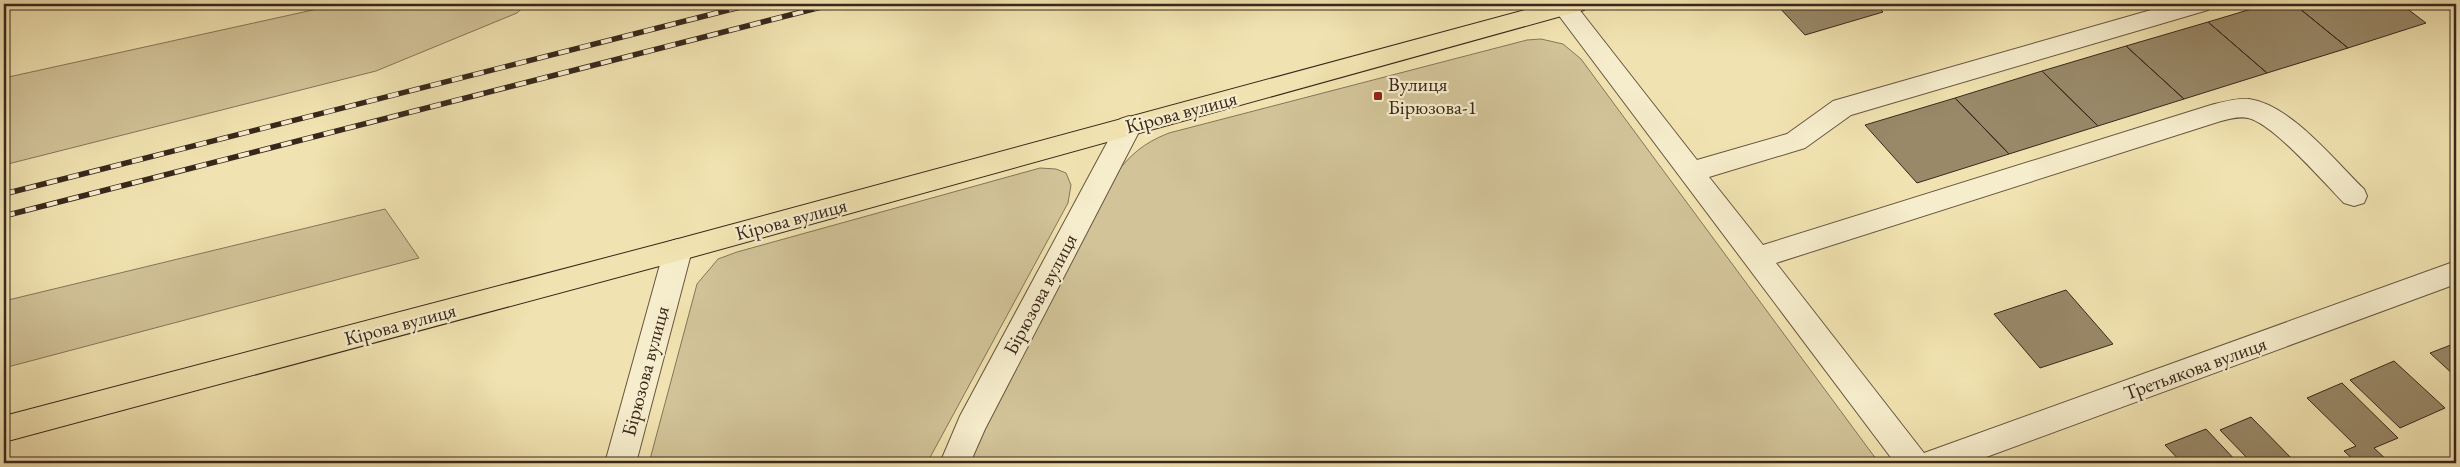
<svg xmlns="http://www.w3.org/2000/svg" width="2460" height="467" font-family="'EB Garamond',serif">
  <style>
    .green { fill: #d2c398; stroke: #86755a }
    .building { fill: #998969; stroke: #39271c }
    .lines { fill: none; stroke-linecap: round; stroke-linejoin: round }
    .minor-casing { stroke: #675641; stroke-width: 2 }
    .major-casing { stroke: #39271c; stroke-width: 2 }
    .minor { fill: #f6edcc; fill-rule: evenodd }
    .major { fill: #f1e3b1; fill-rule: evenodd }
    .rail-casing { stroke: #39271c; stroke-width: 5.5 }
    .rail { stroke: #f6edcc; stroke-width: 4; stroke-dasharray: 11; stroke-linecap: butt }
    .poi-dot { fill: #8f2418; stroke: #f6edcc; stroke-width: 2 }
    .labels { text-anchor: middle; stroke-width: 4.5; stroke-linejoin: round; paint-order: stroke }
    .poi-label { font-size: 20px; fill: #39271c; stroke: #f6edcc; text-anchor: start }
    .street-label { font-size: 20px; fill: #39271c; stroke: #f6edcc }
  </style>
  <rect width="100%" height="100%" fill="#f1e3b1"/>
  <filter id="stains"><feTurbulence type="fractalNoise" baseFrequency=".004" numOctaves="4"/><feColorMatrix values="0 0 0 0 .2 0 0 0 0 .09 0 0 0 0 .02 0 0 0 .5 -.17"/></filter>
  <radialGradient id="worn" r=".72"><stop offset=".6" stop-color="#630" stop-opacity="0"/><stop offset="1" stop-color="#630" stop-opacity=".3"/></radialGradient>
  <!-- green -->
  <path class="green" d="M340 4H527L517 13 376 71 4 165V78Z
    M1541 39 1563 44 1581 59 1879 463H969L983 430 1113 177C1130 155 1143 143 1169 133L1527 40Z
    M1040 168 1056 169 1066 173 1071 185 1068 203 927 463H649L697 284 718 259 737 252Z
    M385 209 419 258 4 368V301Z"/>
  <!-- building -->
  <path class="building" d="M1776 4H1875L1883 12 1805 35Z
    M2268 4H2294L2348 48 2267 73 2208 22Z
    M2294 4H2401L2426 23 2348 48Z
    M2208 22 2267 73 2184 99 2126 46Z
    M2126 46 2184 99 2098 126 2042 71Z
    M2042 71 2098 126 2009 154 1955 98Z
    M1955 98 2009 154 1917 183 1865 125Z
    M2066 290 2113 344 2040 368 1994 314Z
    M2456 343V377L2430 353Z
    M2394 361 2445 408 2400 428 2350 380Z
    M2342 383 2398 438 2374 448 2390 463H2357L2344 451 2356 446 2307 398Z
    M2251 417 2296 463H2252L2220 430Z
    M2206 429 2238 463H2182L2165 445Z"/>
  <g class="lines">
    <defs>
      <path id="minor" d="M1555 4H1575L1697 160 1787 134 1833 101 2172 4H2212L2208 10 1851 115 1805 148 1709 177 1763 245 2211 105C2223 102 2237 98 2249 99 2291 105 2334 160 2364 189L2367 196 2364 203 2354 206 2344 203C2324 183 2274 124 2248 118 2240 116 2229 119 2221 121L1776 263 1924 453 2456 261V284L1970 463H1895L1557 13 1553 7Z
        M1129 116 1138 119 1142 126 985 429 970 463H940L960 416 1116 126 1120 119Z
        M678 239 688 242 692 250 636 463H605L664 250 668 242Z"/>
      <path id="major" d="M1547 4H1588L1584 10 1576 12 678 261 4 442V416L678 239Z"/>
    </defs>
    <!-- minor casing -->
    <use href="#minor" class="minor-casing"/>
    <!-- major casing -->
    <use href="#major" class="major-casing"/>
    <!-- minor -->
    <use href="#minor" class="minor"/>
    <!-- major -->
    <use href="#major" class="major"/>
    <defs>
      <path id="rail" d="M4 194 752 4
        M4 216 833 4"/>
    </defs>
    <!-- rail casing -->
    <use href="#rail" class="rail-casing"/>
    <!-- rail -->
    <use href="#rail" class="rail"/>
  </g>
  <!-- markers -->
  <rect class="poi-dot" x="1373" y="91" width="10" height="10" rx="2.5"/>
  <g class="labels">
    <!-- poi labels -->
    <g class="poi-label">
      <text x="1388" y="91">Вулиця<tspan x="1388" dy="23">Бірюзова-1</tspan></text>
    </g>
    <!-- street labels -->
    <g class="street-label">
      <text transform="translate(1181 112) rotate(-15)" y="7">Кірова вулиця</text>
      <text transform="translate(791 219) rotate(-15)" y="7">Кірова вулиця</text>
      <text transform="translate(1040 294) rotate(-62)" y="7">Бірюзова вулиця</text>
      <text transform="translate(400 324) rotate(-15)" y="7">Кірова вулиця</text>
      <text transform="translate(2195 368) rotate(-20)" y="7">Третьякова вулиця</text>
      <text transform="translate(645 371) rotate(-75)" y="7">Бірюзова вулиця</text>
    </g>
  </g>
  <!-- margin -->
  <rect width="2460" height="467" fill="none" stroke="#f1e3b1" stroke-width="20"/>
  <rect x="5" y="5" width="2450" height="457" fill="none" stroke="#39271c" stroke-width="2.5"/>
  <rect x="10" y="10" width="2440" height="447" fill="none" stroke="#39271c"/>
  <rect width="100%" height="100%" filter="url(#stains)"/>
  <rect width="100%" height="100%" fill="url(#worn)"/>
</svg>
